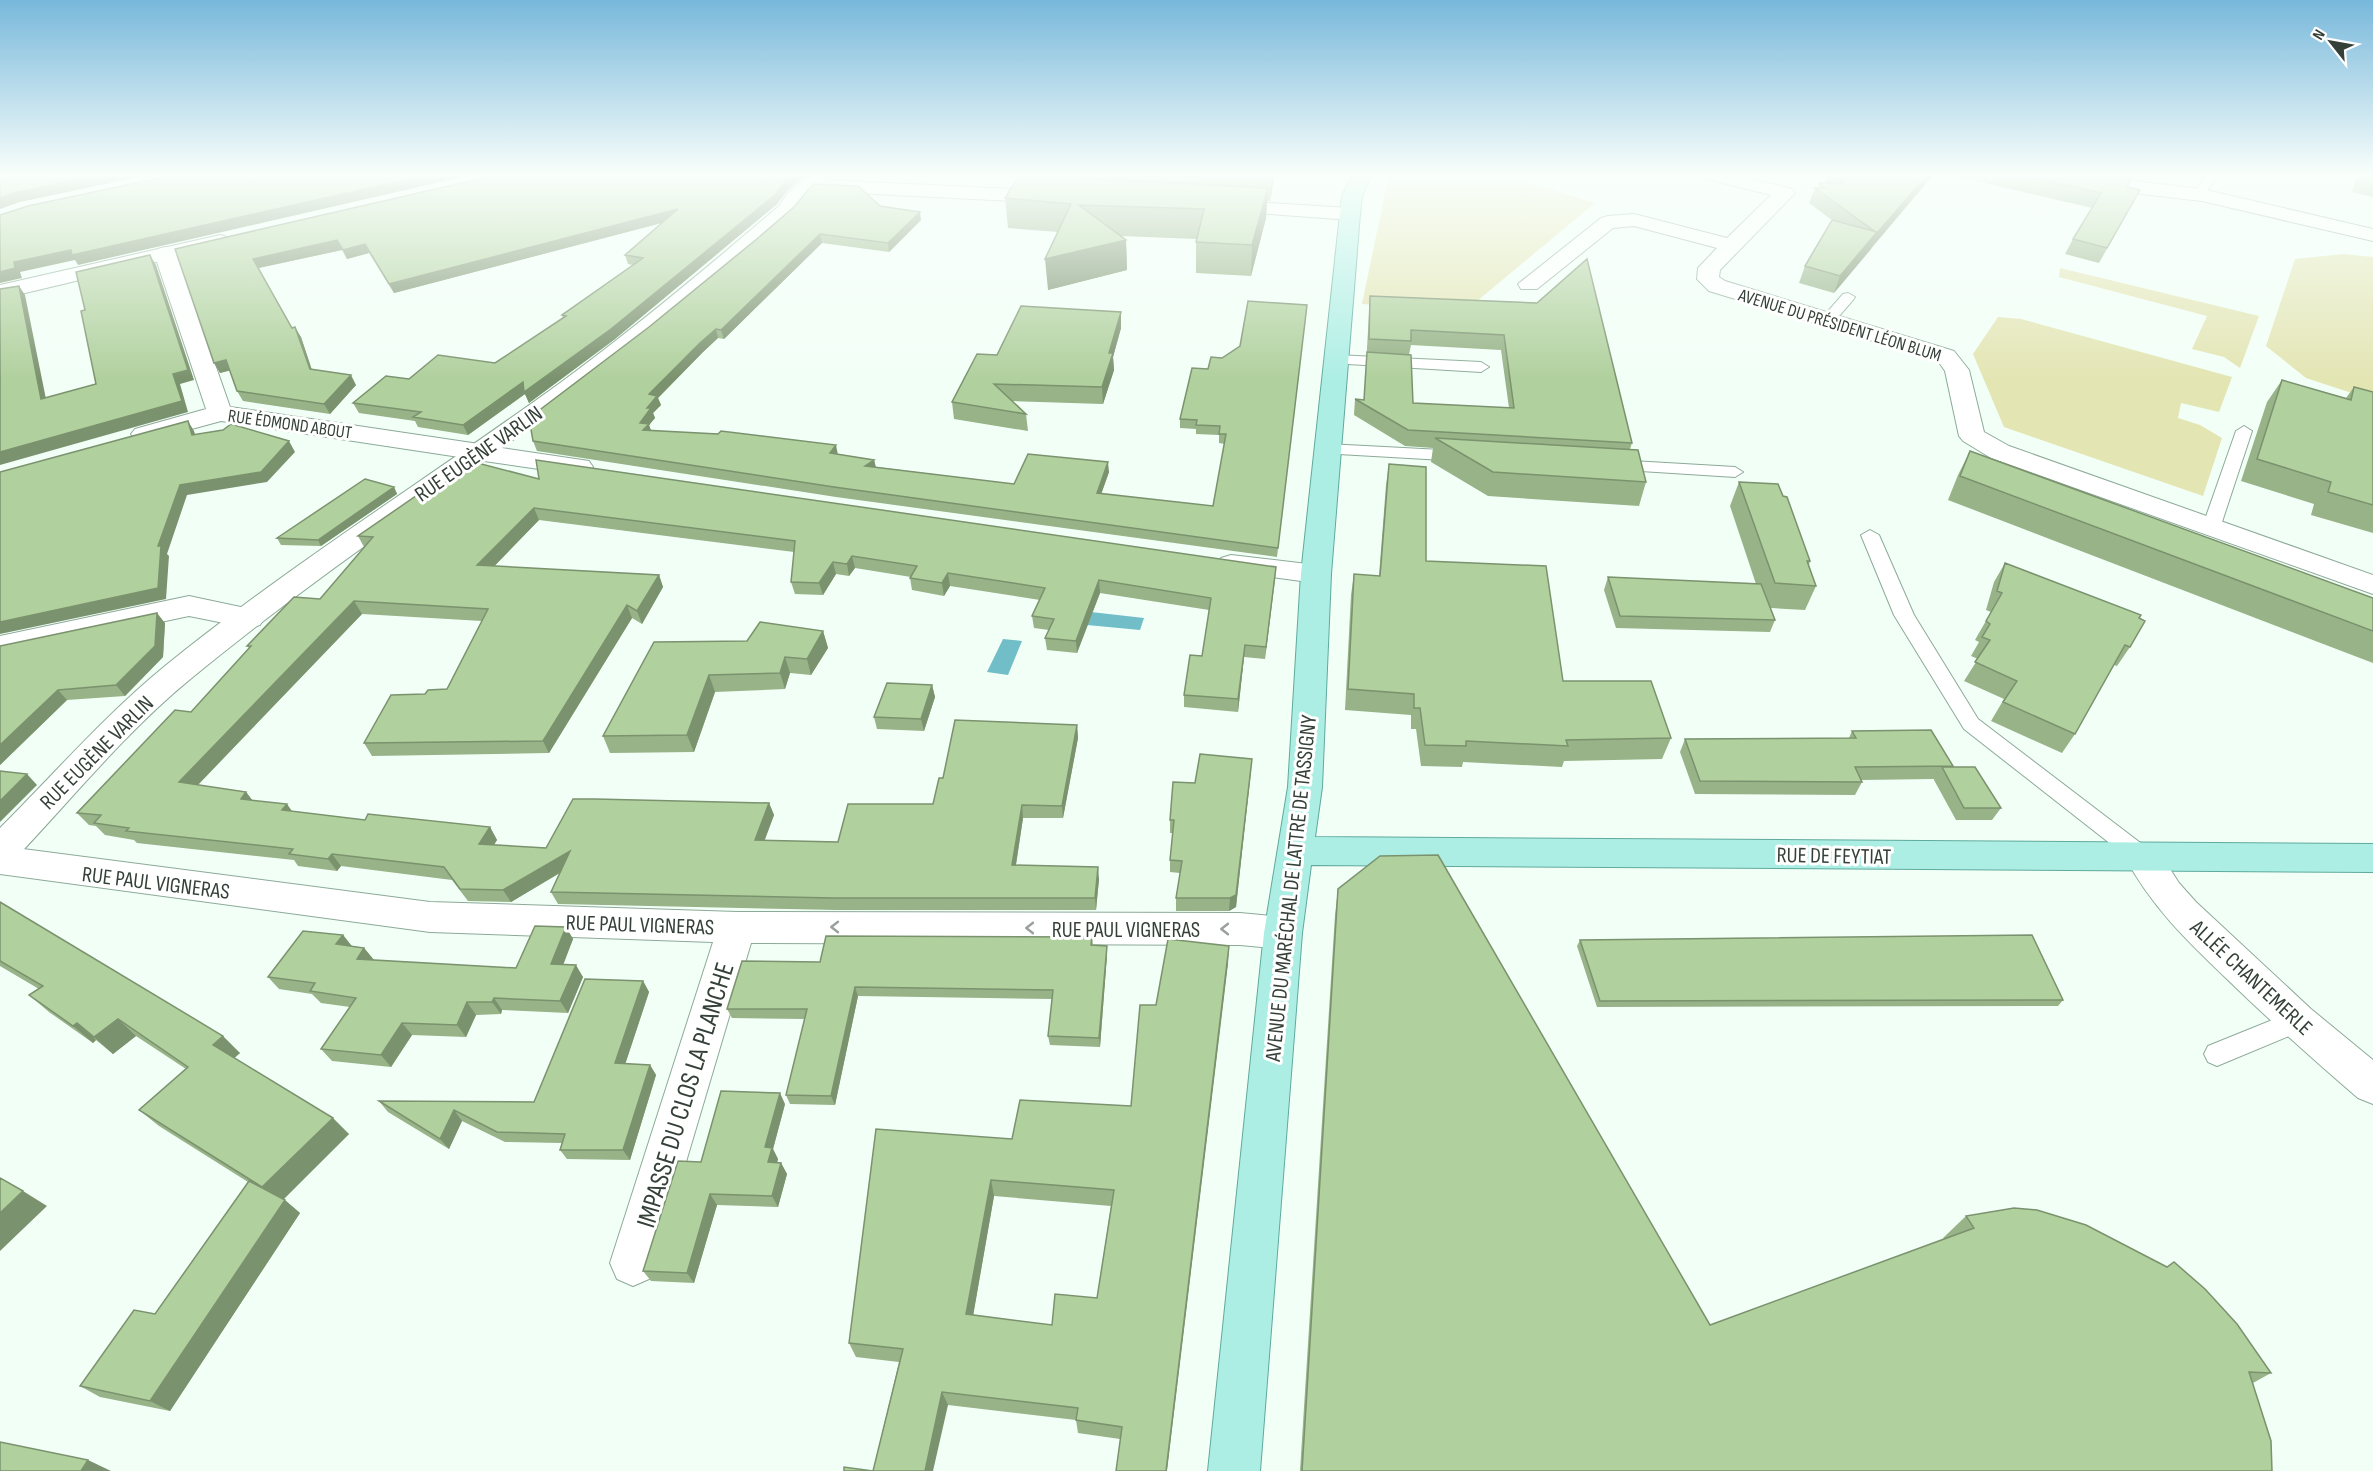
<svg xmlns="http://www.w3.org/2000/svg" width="2373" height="1471" font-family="'Sofia Sans Condensed',sans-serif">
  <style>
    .green { fill: #e3e5b3 }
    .water { fill: #71bec8 }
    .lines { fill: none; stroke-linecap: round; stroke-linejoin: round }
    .service-casing { stroke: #8caa98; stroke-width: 2 }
    .minor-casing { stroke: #8caa98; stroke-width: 2 }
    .tertiary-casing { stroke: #8caa98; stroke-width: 2 }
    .primary-casing { stroke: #5faa9c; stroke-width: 2 }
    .service { fill: #fff; fill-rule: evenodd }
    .minor { fill: #fff; fill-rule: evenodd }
    .tertiary { fill: #fff; fill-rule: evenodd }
    .primary { fill: #adeee4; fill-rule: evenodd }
    .wall { fill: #97b387; fill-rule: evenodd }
    .shaded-wall { fill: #7b926e }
    .building { fill: #b0d09d; stroke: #7b926e; stroke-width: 1.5; fill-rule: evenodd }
    .oneway { stroke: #9aa09c }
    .labels { text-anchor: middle; stroke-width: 6; stroke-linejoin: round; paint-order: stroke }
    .far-street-label { font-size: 18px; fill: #344038; stroke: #fff }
    .street-label { font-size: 22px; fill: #344038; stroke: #fff }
    .near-street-label { font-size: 27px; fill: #344038; stroke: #fff }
  </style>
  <rect width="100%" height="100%" fill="#f2fff7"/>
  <!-- green -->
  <path class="green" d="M1389 174H1501L1595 203 1465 311 1362 304Z
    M2343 254 2373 257V400L2306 378 2266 346 2295 259Z
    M2060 268 2259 316 2240 368 2224 357 2192 349 2207 316 2059 277Z
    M1998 317 2021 319 2232 377 2219 412 2181 403 2178 418 2200 425 2222 438 2203 496 2004 427 1973 354Z"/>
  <!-- water -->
  <path class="water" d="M1091 612 1144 618 1140 630 1087 625Z
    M1003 639 1022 641 1008 675 987 672Z"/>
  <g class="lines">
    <defs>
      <path id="service" d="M2207 174H2219L2207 191 2206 198H2198L2195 191Z
        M1848 293 1855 297 1853 300 1833 323H1823L1821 320 1823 317 1843 294Z
        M1336 355 1481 362 1489 367 1481 372 1331 363 1328 360Z
        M2244 426 2252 431 2220 528 2217 532H2205L2202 528 2236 431Z
        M1327 444 1461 451 1469 456 1461 461 1321 453 1319 449Z
        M1615 460 1735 467 1743 472 1735 477 1609 469 1607 465Z
        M1870 530 1879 535 1914 615 1978 719 2151 851 2154 857 2151 863 2143 866 2135 863 1964 729 1894 615 1861 535Z
        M2297 1010 2306 1013 2310 1021 2306 1029 2217 1066 2208 1062 2204 1054 2208 1046Z"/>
      <path id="minor" d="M1701 174H1731L1792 189 1795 193 1720 270 1719 277 1725 281 1954 351 1969 370 1984 432 2009 446 2373 575V594L1991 458 1963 441 1959 436 1945 371 1938 361 1709 291 1697 279 1698 268 1717 248 1634 226 1613 228 1537 289H1521L1518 284 1601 218 1608 216 1634 214 1727 238 1771 195 1703 178Z
        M2066 174H2101L2141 182 2202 189 2373 229V241L2202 201 2141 194 2076 180Z
        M165 247 172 249 176 253 230 407 479 444 488 446 492 452 488 458 479 460 221 421 144 442 135 439 131 434 135 429 206 409 154 253 158 249Z
        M189 596 260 611 264 618 260 625 249 628 189 616 0 656V636Z
        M2143 843 2156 847 2179 883 2196 902 2311 1009 2373 1060V1104L2358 1098C2313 1059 2269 1020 2227 979 2187 941 2151 906 2125 857L2130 847Z
        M0 846 430 902 737 912 1240 913 1283 917 1296 922 1302 933 1296 944 1283 949 1240 945 751 943 656 1263 649 1279 633 1286 617 1279 610 1263 713 942 430 932 0 874Z"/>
      <path id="tertiary" d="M810 174H830L826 180 1052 191 1059 193 1062 197 1059 201 1052 203 814 191 803 200 794 214C700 297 603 374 502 448L589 461 593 467 589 473 580 475 484 461C384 532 282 603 188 681 124 734 70 801 13 861L0 865V828C54 774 105 715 165 666 291 564 429 478 560 383 636 327 708 267 779 206L788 193Z
        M1221 200 1350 208 1357 210 1360 214 1357 218 1350 220 1214 210 1211 206 1214 202Z
        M220 235 227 237 230 241 227 245 0 299V285Z
        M1231 555 1316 565 1326 568 1331 574 1326 580 1316 583 1221 570 1217 564 1221 558Z"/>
      <path id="primary" d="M1353 174H1372L1362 196 1360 214 1331 574 1322 787 1315 837 2373 844V872L1311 865 1302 933 1260 1471H1208L1264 933 1288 787 1301 574 1340 214 1342 196Z"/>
    </defs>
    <!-- service casing -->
    <use href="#service" class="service-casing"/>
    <!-- minor casing -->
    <use href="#minor" class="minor-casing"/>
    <!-- tertiary casing -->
    <use href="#tertiary" class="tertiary-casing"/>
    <!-- primary casing -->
    <use href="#primary" class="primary-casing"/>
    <!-- service -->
    <use href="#service" class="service"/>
    <!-- minor -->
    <use href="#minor" class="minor"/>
    <!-- tertiary -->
    <use href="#tertiary" class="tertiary"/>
    <!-- primary -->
    <use href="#primary" class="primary"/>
  </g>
  <!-- wall -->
  <path class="wall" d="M501 174H807L787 191 777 204 615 339 529 403 525 394 468 435 418 427 415 421 359 413 353 403 409 379 495 363 563 318 562 315 633 265 628 264 625 255 661 223 394 293 369 253 347 259 342 250 259 268 292 328 301 337 312 370 356 385 330 414 243 401 237 391 230 370 220 373 175 249Z
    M830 174H839L840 177H831Z
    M1011 174H1275L1270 201H1267L1266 218 1251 276 1196 273V242L1197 239 1120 236 1126 240 1127 270 1048 290 1058 232 1008 228 1005 198 1017 179 1011 178Z
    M1828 174H1934L1834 293 1799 283 1805 266 1833 221 1809 203 1815 188H1818L1819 183H1825Z
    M1947 174H2134L2127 187 2140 190 2099 263 2065 254 2073 239 2092 208Z
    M2357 174H2373V197L2352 192Z
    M880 206 921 220 889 252 822 243 724 339 718 338 703 352 658 398 661 405 653 413 655 418 649 425 651 431 838 454 874 460 876 467 1014 484 1109 472 1101 494 1213 506 1225 444 1219 443V435L1196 434V429L1180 428V419L1208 369 1222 358 1307 305 1277 557 836 497 537 451 533 441 649 327 758 238Z
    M1370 296 1537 303 1632 443 1630 449 1646 482 1639 506 1488 496 1431 462 1433 448 1405 446 1354 415 1355 399 1364 400ZM1411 345 1501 350 1509 408 1413 403 1409 355Z
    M1121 312V328L1113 357 1114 370 1103 404 1012 401 1026 414 1028 431 954 419 952 402 997 355Z
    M2282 380 2346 398 2354 387 2373 392V533L2311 515 2314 504 2241 481 2267 402Z
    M1970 451 2373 598V663L1948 500 1958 475Z
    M1389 464 1426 561 1563 681 1671 738 1662 759 1564 761 1562 767 1463 762 1462 767 1421 766 1416 729H1411V715L1345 710 1351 595 1354 574 1379 576 1386 485Z
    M539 479 1276 567 1265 659 1244 657 1238 712 1184 707V695L1202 656 1209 610 1100 593 1077 653 1047 650 1045 638 1049 630 1034 628 1032 616 1040 600 950 586 944 596 912 590 910 578 911 577 855 568 849 576 836 574 823 595 795 594 791 582 794 552 539 520 494 566 659 575 663 587 642 624 632 618 549 753 372 756 364 743 425 694 447 689 482 621 362 614 198 785 246 792 252 800 292 811 365 820 490 827 497 840 493 845 546 848 769 803 774 815 764 841 838 842 933 804 943 778 1077 725 1078 738 1063 818H1023L1016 865 1099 879 1096 910H837L558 904 551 892 560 873 511 902 468 901 452 880 341 866 337 871 298 866 294 860 137 843 134 840 105 835 96 826 89 825 77 813 191 712 249 648 247 646 320 599 364 547 358 536 430 493Z
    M1739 482 1783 496 1810 561 1809 565 1816 586 1805 610 1771 608 1775 620 1770 632 1616 628 1604 590 1608 577 1756 584 1730 506Z
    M394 487 397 494 321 546 281 545 277 538Z
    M2005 563 2139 618 2130 647 2117 666 2114 665 2075 734 2062 753 1991 721 2004 699 1964 681 1978 659 1971 656 1979 642 1975 640 1991 612 1986 610 1994 582Z
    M165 623 163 657 125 696 67 700 0 765V646Z
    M823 631 828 648 811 675 790 673 785 689 715 692 694 752 610 753 603 736 747 641Z
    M932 685 935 697 924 731 877 729 874 717Z
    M1852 731 1952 767 2001 808 1992 820H1956L1934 780V779L1861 780 1862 782 1855 795 1695 794 1680 752 1685 739 1849 738Z
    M1251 772 1236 907 1229 911H1176V898L1180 873 1170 872V860L1173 833H1170V820L1195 783Z
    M1338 889 1710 1325 1944 1239 1943 1238 1966 1216 2271 1373 2253 1383 2272 1471H1300L1335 915Z
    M0 902 240 1053 234 1058 349 1134 283 1199 300 1213 170 1411 100 1397 80 1386 155 1314 248 1182 159 1126 139 1110 186 1069 136 1036 113 1054 96 1040 93 1043 49 1012 29 995 39 989 0 966Z
    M566 927 573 939 563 964 583 977 568 1013 502 1010 501 1014 476 1015 466 1037 412 1035 391 1067 332 1061 321 1049 350 1007 321 1003 312 994 279 989 268 977 343 935 352 946 364 948 374 960 516 968Z
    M1092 937 1093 945 1107 955 1100 1047 1050 1045 1048 1036 1052 999 858 996 835 1105 790 1104 786 1095 805 1019 732 1018 727 1009 820 962Z
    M1580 940 2063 1000 2058 1006 1597 1007 1577 946Z
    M1228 964 1120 1439 1078 1433 1076 1420 948 1405 873 1471 899 1362 856 1357 849 1343 1012 1139 1131 1106 1156 1005ZM994 1196 1111 1206 1097 1298 1052 1325 973 1315Z
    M643 981 649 992 625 1064 650 1065 656 1075 630 1160 567 1159 560 1150 562 1143 505 1142 462 1121 449 1149 388 1112 379 1101 534 1102Z
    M785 1104 773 1149 778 1159 777 1163H781L787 1174 778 1207 717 1205 694 1283 651 1281 643 1271Z"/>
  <!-- shaded-wall -->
  <path class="shaded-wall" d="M105 174H153L20 202 0 209V198L14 193Z
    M432 174H475L78 265 75 260 20 272 22 278 0 283V272L14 262Z
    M795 174H807L787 191 777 204 615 339 529 403 525 394 468 435 463 425 784 182Z
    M1272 174H1275L1270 201 1272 177Z
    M1928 174H1934L1871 248 1877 233Z
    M1268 188 1266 218 1251 276 1252 245Z
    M678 209 681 218 394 293 389 284Z
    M920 212 921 220 889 252 888 243Z
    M1877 232 1871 249 1834 293 1840 276Z
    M820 234 822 243 724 339 721 330Z
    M337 240 342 250 258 268 253 259Z
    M1126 240 1127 270 1048 290 1045 259Z
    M365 244 369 253 347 259 343 250Z
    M150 255 156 265 194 380 180 384 188 412 0 465V452L173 374Z
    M19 286 25 295 48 409 41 399Z
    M1121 312V328L1113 357 1114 370 1103 404 1102 387 1109 353Z
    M295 327 301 337 315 380 310 369Z
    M716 329 718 338 703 352 658 398 661 405 653 413 655 418 649 425 652 433 646 440 640 423 647 408 649 394 700 343Z
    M226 360 232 370 220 373 214 363Z
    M351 375 356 385 330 414 324 404Z
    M188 421 194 431 199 446 192 435Z
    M289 441 295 452 267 482 187 495 167 554 169 556 166 599 0 634V622L158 546 180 485Z
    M836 445 838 455 830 453Z
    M874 460 876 469 865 466Z
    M1108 462 1109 472 1098 503 1097 493Z
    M394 487 397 494 321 546 318 540Z
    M534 508 539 520 483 578 477 565Z
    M852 556 855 568 849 576 847 564Z
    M833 562 836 574 823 595 819 583Z
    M1276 567 1275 579 1265 659 1266 647Z
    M948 573 950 586 944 596 942 583Z
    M659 575 663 587 642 624 637 611Z
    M1099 580 1100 593 1077 653 1076 641Z
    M354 601 362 614 189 794 179 782Z
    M627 605 632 618 549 753 543 741Z
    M157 613 165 623 163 657 125 696 116 685Z
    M823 631 828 648 811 675 807 659Z
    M1245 645 1244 657 1238 712V699Z
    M785 657 790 673 785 689 780 673Z
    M709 675 715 692 694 752 687 735Z
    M932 685 935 697 924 731 921 719Z
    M58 690 67 700 0 765V745Z
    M1077 725 1078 738 1063 818 1062 806Z
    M1252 759 1236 907 1229 911 1230 898Z
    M27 774 37 785 0 822V801Z
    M246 792 256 805 241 799Z
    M769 803 774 815 760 853 755 840Z
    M287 804 296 817 282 810Z
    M1022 805 1023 818 1014 877 1012 865Z
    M490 827 497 840 487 857 479 844Z
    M570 851 576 863 511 902 503 890Z
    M332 854 341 866 337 871 328 859Z
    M1098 867 1099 879 1096 910 1095 898Z
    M566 927 573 939 559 976 551 964Z
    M343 935 353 948 336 944Z
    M1107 946V955L1100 1047 1099 1038Z
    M1229 946 1228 964 1167 1471H1166Z
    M364 948 374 960 357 959Z
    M576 965 583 977 568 1013 560 1001Z
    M643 981 649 992 622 1074 615 1063Z
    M855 987 858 996 835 1105 831 1096Z
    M494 998 502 1010 501 1014 492 1002Z
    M467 1002 476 1015 466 1037 457 1025Z
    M118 1019 136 1036 113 1054 94 1037Z
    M77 1023 96 1040 93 1043 73 1026Z
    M402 1023 412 1035 391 1067 381 1055Z
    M223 1036 240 1053 230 1062 213 1045Z
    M650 1065 656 1075 630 1160 623 1150Z
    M780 1093 785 1104 773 1149 778 1159 774 1173 768 1162 765 1147Z
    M454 1110 462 1121 449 1149 440 1139Z
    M333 1118 349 1134 280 1203 262 1187Z
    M781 1163 787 1174 778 1207 772 1196Z
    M991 1180 994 1196 971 1328 966 1314Z
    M23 1191 47 1206 0 1251V1213Z
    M710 1194 717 1205 694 1283 687 1273Z
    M285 1200 300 1213 170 1411 150 1401Z
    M942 1392 948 1405 933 1471H925Z
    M88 1460 111 1471H81Z"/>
  <!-- building -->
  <path class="building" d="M0 174H105L14 193 0 198Z
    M178 174H432L72 255 71 250 14 262 15 268 0 272V215L28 206Z
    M501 174H795L784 182 775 195 611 329 524 392 523 382 463 425 413 417 421 412 353 403 386 376 409 379 438 355 495 363 566 316 562 315 643 258 625 255 678 209 389 284 365 244 343 250 337 240 253 259 292 328 295 327 310 369 351 375 324 404 237 391 226 360 214 363 175 249Z
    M1207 174H1272V177Z
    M1828 174H1928L1877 233 1815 188H1825L1819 183H1843Z
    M2017 174H2112L2132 178 2127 187 2140 190 2107 248 2073 239 2101 193Z
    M2363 174H2373V179L2362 176Z
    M1019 175 1268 188 1252 245 1196 242 1204 209 1079 205 1126 240 1045 259 1071 204 1005 198Z
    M813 184 858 186 880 206 920 212 888 243 820 234 721 330 716 329 700 343 649 394 657 396 647 408H651L640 423 649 424 643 430 718 434 721 431 836 445 830 453 874 460 865 466 1014 484 1028 454 1108 462 1097 493 1213 506 1226 434H1219L1220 426 1196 425 1197 420 1180 419 1192 368 1208 369 1211 357 1222 358 1240 346 1248 301 1307 305 1278 548 834 487 533 441 529 418 649 327 758 238 794 207Z
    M1832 220 1877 232 1840 276 1805 266Z
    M150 255 188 370 173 374 182 401 0 452V289L19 286 41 399 96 384 81 311 85 310 76 272Z
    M1587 259 1632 443 1408 430 1355 399 1364 400 1367 352 1411 355 1413 403 1514 408 1504 335 1411 330V341L1369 339 1370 296 1537 303Z
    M1021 306 1121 312 1109 353H1113L1102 387 994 384 1026 414 952 402 977 354 997 355Z
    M2282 380 2351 400 2354 387 2373 392V505L2328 492 2331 482 2257 459Z
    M188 421 192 435 223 430 231 424 289 441 261 472 180 485 158 546H161L158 588 0 622V472Z
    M1435 438 1638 450 1646 482 1493 472Z
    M1970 451 2373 598V631L1960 476Z
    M536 460 1276 567 1266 647 1245 645 1238 699 1184 695 1190 655 1202 656 1211 598 1099 580 1076 641 1045 638 1054 619 1032 616 1045 588 948 573 942 583 910 578 917 566 852 556 847 564 833 562 819 583 791 582 795 541 534 508 477 565 659 575 637 611 627 605 543 741 364 743 391 695 425 694 428 690 447 689 488 609 354 601 179 782 246 792 241 799 287 804 282 810 365 820 368 814 490 827 479 844 546 848 573 799H595L769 803 755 840 838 842 848 804H933L939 778H943L955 720 1077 725 1062 806 1022 805 1012 865 1098 867 1095 898H833L551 892 570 851 503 890 460 889 444 867 332 854 328 859 289 854 293 849 126 831 129 828 94 823 101 815 77 813 175 710 191 712 251 646H247L294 597 320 599 373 537 358 536 423 491 430 493 474 462 539 479Z
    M1389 464 1426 467V561L1546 566 1563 681H1651L1671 738 1566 740 1568 746 1466 741V746L1425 745 1420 708H1414V694L1348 689 1354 574 1380 576Z
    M365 479 394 487 318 540 277 538Z
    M1739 482 1778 484 1783 496 1787 497 1810 561H1807L1816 586 1775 583Z
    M2005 563 2141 615 2139 618 2145 621 2130 647 2125 645 2075 734 2003 702 2017 681 1975 662 1990 640 1982 637 1990 624 1986 621 2002 593 1997 591Z
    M1608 577 1761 584 1775 620 1620 616Z
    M157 613 155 646 116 685 58 690 0 745V646Z
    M760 622 823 631 807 659 785 657 780 673 709 675 687 735 603 736 654 642 747 641Z
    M887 683 932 685 921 719 874 717Z
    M1931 730 1953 766 1855 767 1862 782 1700 781 1685 739 1856 738 1852 731Z
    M1200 754 1252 759 1236 895 1230 898H1176L1182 861 1170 860 1174 820H1170L1173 782 1195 783Z
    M1942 767H1975L2001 808H1964Z
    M0 771 27 774 0 801Z
    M1438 855 1710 1325 1974 1228 1966 1216 2014 1208 2037 1210 2086 1225 2167 1267 2174 1262 2205 1289 2237 1324 2271 1373 2249 1372 2271 1441 2272 1471H1302L1338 889 1380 856Z
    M0 902 223 1036 213 1045 333 1118 262 1187 139 1110 188 1067 118 1019 94 1037 77 1023 73 1026 29 995 43 986 0 961Z
    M535 926 566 927 551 964 576 965 560 1001 494 998 492 1002H467L457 1025 402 1023 381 1055 321 1049 356 998 310 991 315 983 268 977 303 931 343 935 336 944 364 948 357 959 516 968Z
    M2032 935 2063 1000 1600 1001 1580 940Z
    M826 936 1092 937 1091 945 1107 946 1099 1038 1048 1036 1053 990 855 987 831 1096 786 1095 807 1009H727L742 961 820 962Z
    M1168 939 1229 946 1166 1471H1116L1122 1427 1076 1420 1078 1408 942 1392 925 1471H844V1467L873 1471 903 1349 849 1343 876 1129 1012 1139 1020 1100 1131 1106 1140 1005H1156ZM991 1180 1114 1190 1097 1298 1055 1294 1052 1325 966 1314Z
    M585 979 643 981 615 1063 650 1065 623 1150H560L565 1134 497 1132 454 1110 440 1139 379 1101 534 1102Z
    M721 1091 780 1093 765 1147 772 1148 768 1162 781 1163 772 1196 710 1194 687 1273 643 1271 678 1161 701 1162Z
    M0 1178 23 1191 0 1213Z
    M249 1181 285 1200 150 1401 80 1386 134 1310 155 1314Z
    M0 1442 88 1460 81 1471H0Z"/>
  <!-- one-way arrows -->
  <defs><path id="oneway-chevron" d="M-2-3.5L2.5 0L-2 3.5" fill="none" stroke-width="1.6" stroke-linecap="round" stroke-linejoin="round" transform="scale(1.5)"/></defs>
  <g class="oneway">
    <use href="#oneway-chevron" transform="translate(835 927) rotate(-180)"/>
    <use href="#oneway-chevron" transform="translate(1030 928) rotate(-180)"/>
    <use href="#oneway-chevron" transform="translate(1225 929) rotate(-180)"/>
  </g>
  <!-- sky -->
  <linearGradient id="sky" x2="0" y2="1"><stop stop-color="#78b8db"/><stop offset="0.46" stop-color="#f9fffb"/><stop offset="1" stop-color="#f9fffb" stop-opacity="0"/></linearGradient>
  <rect width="2373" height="380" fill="url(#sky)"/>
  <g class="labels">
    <!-- far-street labels -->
    <g class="far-street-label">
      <text transform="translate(1840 325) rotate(17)" y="6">AVENUE DU PRÉSIDENT LÉON BLUM</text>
      <text transform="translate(290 424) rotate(8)" y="6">RUE ÉDMOND ABOUT</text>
    </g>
    <!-- street labels -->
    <g class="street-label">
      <text transform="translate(478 453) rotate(-35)" y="8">RUE EUGÈNE VARLIN</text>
      <text transform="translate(96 752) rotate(-45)" y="8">RUE EUGÈNE VARLIN</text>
      <text transform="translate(1834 855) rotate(1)" y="8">RUE DE FEYTIAT</text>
      <text transform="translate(156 882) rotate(7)" y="8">RUE PAUL VIGNERAS</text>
      <text transform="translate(1290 888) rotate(-84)" y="8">AVENUE DU MARÉCHAL DE LATTRE DE TASSIGNY</text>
      <text transform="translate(640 924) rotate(2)" y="8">RUE PAUL VIGNERAS</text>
      <text x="1126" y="937">RUE PAUL VIGNERAS</text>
      <text transform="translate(2252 977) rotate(43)" y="8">ALLÉE CHANTEMERLE</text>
    </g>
    <!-- near-street labels -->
    <g class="near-street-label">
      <text transform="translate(685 1095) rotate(-73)" y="9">IMPASSE DU CLOS LA PLANCHE</text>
    </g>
  </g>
  <!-- north arrow -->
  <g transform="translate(2331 42) rotate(301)" stroke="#ffffff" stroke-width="4.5" paint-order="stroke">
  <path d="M0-4.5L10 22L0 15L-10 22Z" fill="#344038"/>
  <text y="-9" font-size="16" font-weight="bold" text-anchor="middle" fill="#344038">N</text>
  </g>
</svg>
